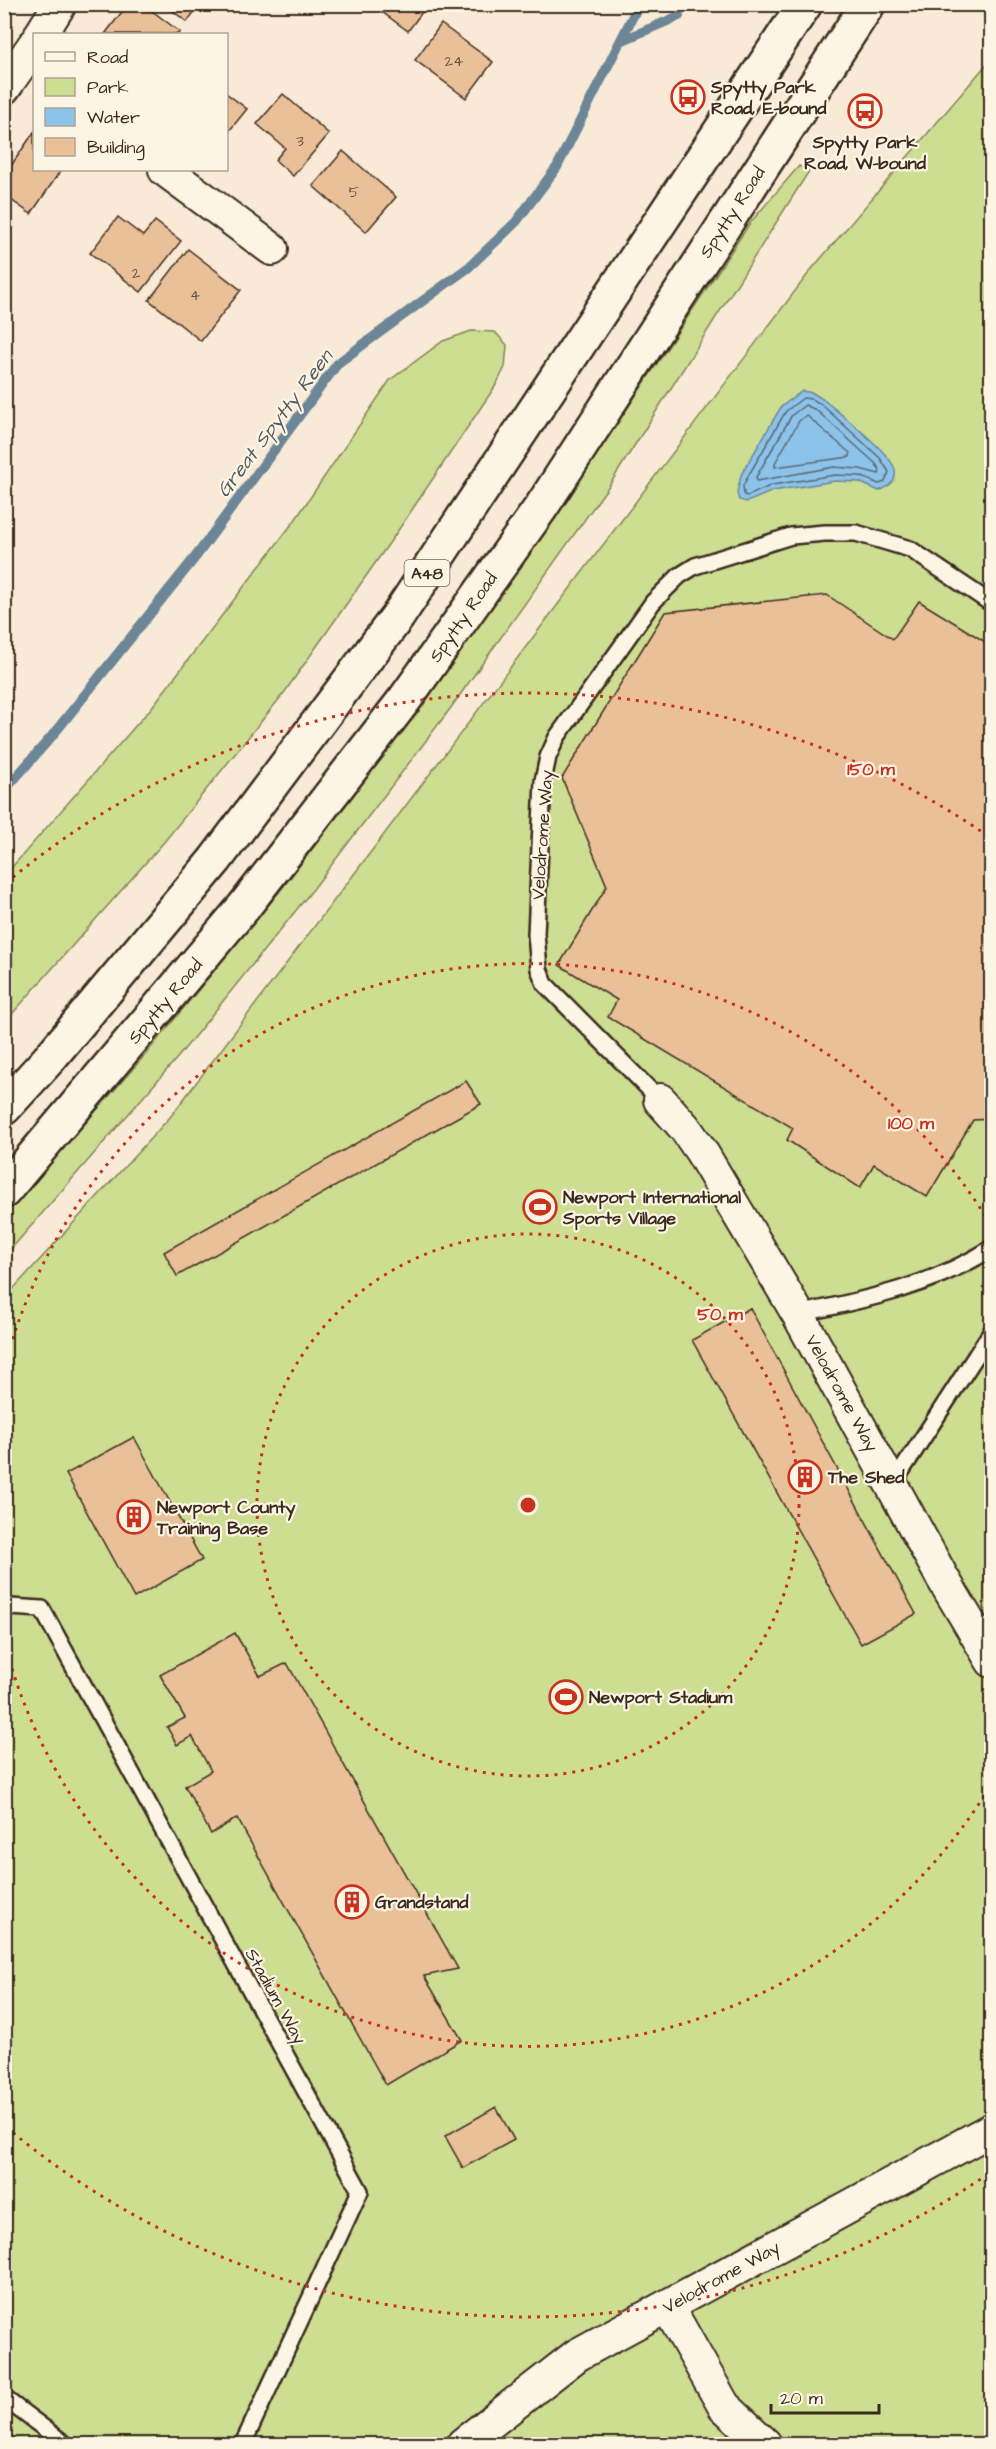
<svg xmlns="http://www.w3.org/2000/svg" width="996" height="2449" font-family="'Architects Daughter',sans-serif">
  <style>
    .green { fill: #cddd91; stroke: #848458; stroke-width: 1.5 }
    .water { fill: #8cc3ea; stroke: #6c8698; stroke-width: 1.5 }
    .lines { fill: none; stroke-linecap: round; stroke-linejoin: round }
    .shore { stroke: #5b6770; stroke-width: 1.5 }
    .stream { stroke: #6c8698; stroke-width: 10 }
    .building { fill: #eac099; stroke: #3b2a1e; stroke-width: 1.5 }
    .service-casing { stroke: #3b2a1e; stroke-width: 20 }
    .minor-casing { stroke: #3b2a1e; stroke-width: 36 }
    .primary-casing { stroke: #3b2a1e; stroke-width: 38 }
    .service { stroke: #fcf5e5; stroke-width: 15 }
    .minor { stroke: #fcf5e5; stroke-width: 32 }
    .primary { stroke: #fcf5e5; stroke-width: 33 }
    .ring { fill: none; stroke: #c8321e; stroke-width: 3; stroke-dasharray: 3 6 }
    .labels { text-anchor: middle; stroke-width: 4.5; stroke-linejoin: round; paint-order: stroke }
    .number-label { font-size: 15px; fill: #67503d }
    .shield { fill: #fcf5e5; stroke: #75675a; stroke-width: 1.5 }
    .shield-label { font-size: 16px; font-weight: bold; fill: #3b2a1e }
    .poi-label { font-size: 18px; font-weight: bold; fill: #3b2a1e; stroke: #fcf5e5; text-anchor: start }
    .street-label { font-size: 18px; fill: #3b2a1e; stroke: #fcf5e5 }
    .water-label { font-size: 20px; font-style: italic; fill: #53585b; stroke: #fcf5e5 }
    .centre { fill: #c8321e; stroke: #fcf5e5; stroke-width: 3 }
    .ring-label { font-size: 18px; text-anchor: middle; font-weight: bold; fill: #c8321e; stroke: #fcf5e5; stroke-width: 4.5; stroke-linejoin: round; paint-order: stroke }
  </style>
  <rect width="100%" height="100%" fill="#f8ead6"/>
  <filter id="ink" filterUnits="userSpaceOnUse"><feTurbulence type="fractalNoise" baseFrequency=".0167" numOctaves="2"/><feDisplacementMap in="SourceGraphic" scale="12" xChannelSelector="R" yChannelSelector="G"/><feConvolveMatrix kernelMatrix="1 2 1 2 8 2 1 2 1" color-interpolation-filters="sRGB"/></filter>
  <g filter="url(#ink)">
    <!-- green -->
    <path class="green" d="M991 59V2444H20L5 2429 4 1299 171 1116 811 270Z
      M799 166 809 171 610 484 450 709 314 888 178 1057 5 1256V1215L145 1055 284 886 416 713 586 471 750 223Z
      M471 331 495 332 507 345 505 367 496 385 397 532 284 693 164 842 5 1022V875L152 707 295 520 390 380 443 341Z"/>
    <!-- water -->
    <path class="water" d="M802 391 813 393 824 400C838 412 892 454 895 470 897 482 888 487 879 491L859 482 835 481 773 491 747 502 739 500 737 493 741 475 781 407Z"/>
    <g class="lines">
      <!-- shore -->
      <path class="shore" d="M803 398 811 399 821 404 880 458 889 472 885 482 879 484 860 476 835 475 772 485 748 496 744 495 743 486 747 478 786 411Z
        M805 405 816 410 875 463 880 470 879 474 860 469 834 467 757 481 756 477 792 415Z
        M806 415 850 453V457L775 467V463L799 421Z"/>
      <!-- stream -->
      <path class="stream" d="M621 41 679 16
        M4 791 52 736 197 555 338 363 469 267 516 222 557 167 639 4"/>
    </g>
    <!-- building -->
    <path class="building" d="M128 4H143L180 32 178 34H105Z
      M164 4H200L187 22Z
      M371 4H428L408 31Z
      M441 24 493 62 466 98 415 60Z
      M226 93 247 109 226 135Z
      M283 94 329 134 293 176 275 160 285 148 257 124Z
      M34 132V170H61L31 214 4 195V176Z
      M343 151 396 197 366 232 313 186Z
      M118 217 143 236 155 221 181 241 141 292 90 253Z
      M188 249 241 290 201 341 149 300Z
      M827 595 893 639 919 601 992 646V1119L973 1120 927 1197 874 1164 860 1188 787 1140 793 1128 608 1017 617 1000 559 965 607 886 562 778 665 612Z
      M466 1081 481 1104 177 1276 164 1252Z
      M750 1308 916 1614 861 1644 692 1340Z
      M134 1437 202 1560 134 1598 66 1474Z
      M235 1633 260 1676 287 1663 458 1969 424 1976 462 2040 386 2085 237 1818 211 1834 185 1786 211 1771 192 1736 177 1745 167 1727 185 1718 160 1675Z
      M496 2107 514 2140 463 2168 445 2136Z"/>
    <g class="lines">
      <defs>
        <path id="service" d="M660 1100 545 984 539 969 536 934 543 781 548 757 557 737 653 602 679 576 695 566 791 536 825 533H856L910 549 992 604
          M798 1314C865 1300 933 1286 992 1248
          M893 1484 992 1331
          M4 1610 10 1607 42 1609 360 2191 243 2444
          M4 2398 65 2444"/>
        <path id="minor" d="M41 34 60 4
          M4 88 34 45
          M165 170 272 249
          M660 1100 685 1128 701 1151 798 1314 942 1577 992 1661
          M668 2307 724 2406 765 2444
          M463 2444 577 2355 992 2129"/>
        <path id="primary" d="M4 1108 48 1060 215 860 398 616 805 4
          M4 1191 243 908 405 699 542 506 868 4"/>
      </defs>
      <!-- service casing -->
      <use href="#service" class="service-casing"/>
      <!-- minor casing -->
      <use href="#minor" class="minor-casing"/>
      <!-- primary casing -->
      <use href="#primary" class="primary-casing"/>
      <!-- service -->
      <use href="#service" class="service"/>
      <!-- minor -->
      <use href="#minor" class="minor"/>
      <!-- primary -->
      <use href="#primary" class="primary"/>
    </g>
  </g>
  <!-- distance rings -->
  <g class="ring">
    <circle cx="528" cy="1505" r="271"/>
    <path d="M989 1788A541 541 0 0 1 5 1645M5 1365A541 541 0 0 1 989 1222"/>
    <path d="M988 2174A812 812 0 0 1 6 2127M6 883A812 812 0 0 1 988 836"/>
  </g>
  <!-- icons -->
  <defs>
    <symbol id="bus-ring" viewBox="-11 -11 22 22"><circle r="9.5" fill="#fcf5e5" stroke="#c8321e" stroke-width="1.5"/><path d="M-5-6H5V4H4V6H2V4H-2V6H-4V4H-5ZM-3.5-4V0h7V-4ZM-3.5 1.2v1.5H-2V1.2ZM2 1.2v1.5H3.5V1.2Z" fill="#c8321e"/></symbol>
    <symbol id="stadium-ring" viewBox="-11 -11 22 22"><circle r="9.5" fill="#fcf5e5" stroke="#c8321e" stroke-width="1.5"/><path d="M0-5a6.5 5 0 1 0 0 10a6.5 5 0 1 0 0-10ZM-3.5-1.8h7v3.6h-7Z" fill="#c8321e"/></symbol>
    <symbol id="building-ring" viewBox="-11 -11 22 22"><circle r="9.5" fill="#fcf5e5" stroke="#c8321e" stroke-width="1.5"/><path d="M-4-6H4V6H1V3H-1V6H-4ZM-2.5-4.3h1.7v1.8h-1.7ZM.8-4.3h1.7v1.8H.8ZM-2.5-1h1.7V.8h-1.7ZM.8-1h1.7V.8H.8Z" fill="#c8321e"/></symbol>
  </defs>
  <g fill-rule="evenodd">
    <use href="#bus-ring" x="669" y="78" width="38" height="38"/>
    <use href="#bus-ring" x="846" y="92" width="38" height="38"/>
    <use href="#stadium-ring" x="521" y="1188" width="38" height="38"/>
    <use href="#building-ring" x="786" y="1458" width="38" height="38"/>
    <use href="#building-ring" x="115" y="1498" width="38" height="38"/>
    <use href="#stadium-ring" x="547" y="1678" width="38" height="38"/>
    <use href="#building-ring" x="333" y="1883" width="38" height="38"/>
  </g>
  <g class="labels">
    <!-- number labels -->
    <g class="number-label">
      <text x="454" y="66">24</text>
      <text x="300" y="146">3</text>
      <text x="354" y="197">5</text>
      <text x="136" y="278">2</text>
      <text x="195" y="300">4</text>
    </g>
    <!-- shield labels -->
    <rect class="shield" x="404.5" y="560" width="45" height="26" rx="4.5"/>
    <g class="shield-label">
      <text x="427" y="579">A48</text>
    </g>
    <!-- poi labels -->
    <g class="poi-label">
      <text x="711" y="93">Spytty Park<tspan x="711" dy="21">Road, E-bound</tspan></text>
      <text x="865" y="148" text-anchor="middle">Spytty Park<tspan x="865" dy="21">Road, W-bound</tspan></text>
      <text x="563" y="1203">Newport International<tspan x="563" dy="21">Sports Village</tspan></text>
      <text x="828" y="1483">The Shed</text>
      <text x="157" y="1513">Newport County<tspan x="157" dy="21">Training Base</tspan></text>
      <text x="589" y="1703">Newport Stadium</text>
      <text x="375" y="1908">Grandstand</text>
    </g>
    <!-- street labels -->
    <g class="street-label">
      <text transform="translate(732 212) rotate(-57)" y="6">Spytty Road</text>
      <text transform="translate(463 617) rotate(-55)" y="6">Spytty Road</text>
      <text transform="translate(542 835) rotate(-86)" y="6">Velodrome Way</text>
      <text transform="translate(165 1001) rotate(-50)" y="6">Spytty Road</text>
      <text transform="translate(842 1393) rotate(61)" y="6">Velodrome Way</text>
      <text transform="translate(276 1996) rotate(61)" y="6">Stadium Way</text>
      <text transform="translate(721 2277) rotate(-29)" y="6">Velodrome Way</text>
    </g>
    <!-- water labels -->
    <g class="water-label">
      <text transform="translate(274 423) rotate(-53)" y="7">Great Spytty Reen</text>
    </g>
  </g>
  <circle cx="528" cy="1505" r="9" class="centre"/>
  <g class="ring-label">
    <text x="871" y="775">150 m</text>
    <text x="911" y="1129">100 m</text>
    <text x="720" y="1320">50 m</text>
  </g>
  <!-- margin -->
  <rect width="996" height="2449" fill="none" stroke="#fcf5e5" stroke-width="24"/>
  <rect x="12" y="12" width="972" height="2425" fill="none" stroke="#3b2a1e" stroke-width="2" filter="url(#ink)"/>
  <!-- legend -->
  <rect x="33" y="33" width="195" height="138" fill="#fcf5e5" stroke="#afa495" stroke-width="1.5"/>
  <rect x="45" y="52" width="30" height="9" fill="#fcf5e5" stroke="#afa495" stroke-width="1.5"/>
  <text x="87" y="63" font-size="18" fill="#3b2a1e">Road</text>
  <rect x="45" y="78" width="30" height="18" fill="#cddd91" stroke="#afa495" stroke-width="1.5"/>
  <text x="87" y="93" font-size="18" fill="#3b2a1e">Park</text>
  <rect x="45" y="108" width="30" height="18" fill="#8cc3ea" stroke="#afa495" stroke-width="1.5"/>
  <text x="87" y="123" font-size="18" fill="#3b2a1e">Water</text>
  <rect x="45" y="138" width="30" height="18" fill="#eac099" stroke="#afa495" stroke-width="1.5"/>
  <text x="87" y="153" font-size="18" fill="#3b2a1e">Building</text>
  <!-- scale -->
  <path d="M771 2404v9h108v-9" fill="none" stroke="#3b2a1e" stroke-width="3"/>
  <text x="780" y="2404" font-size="18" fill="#3b2a1e" stroke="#fcf5e5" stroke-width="4.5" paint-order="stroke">20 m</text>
</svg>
